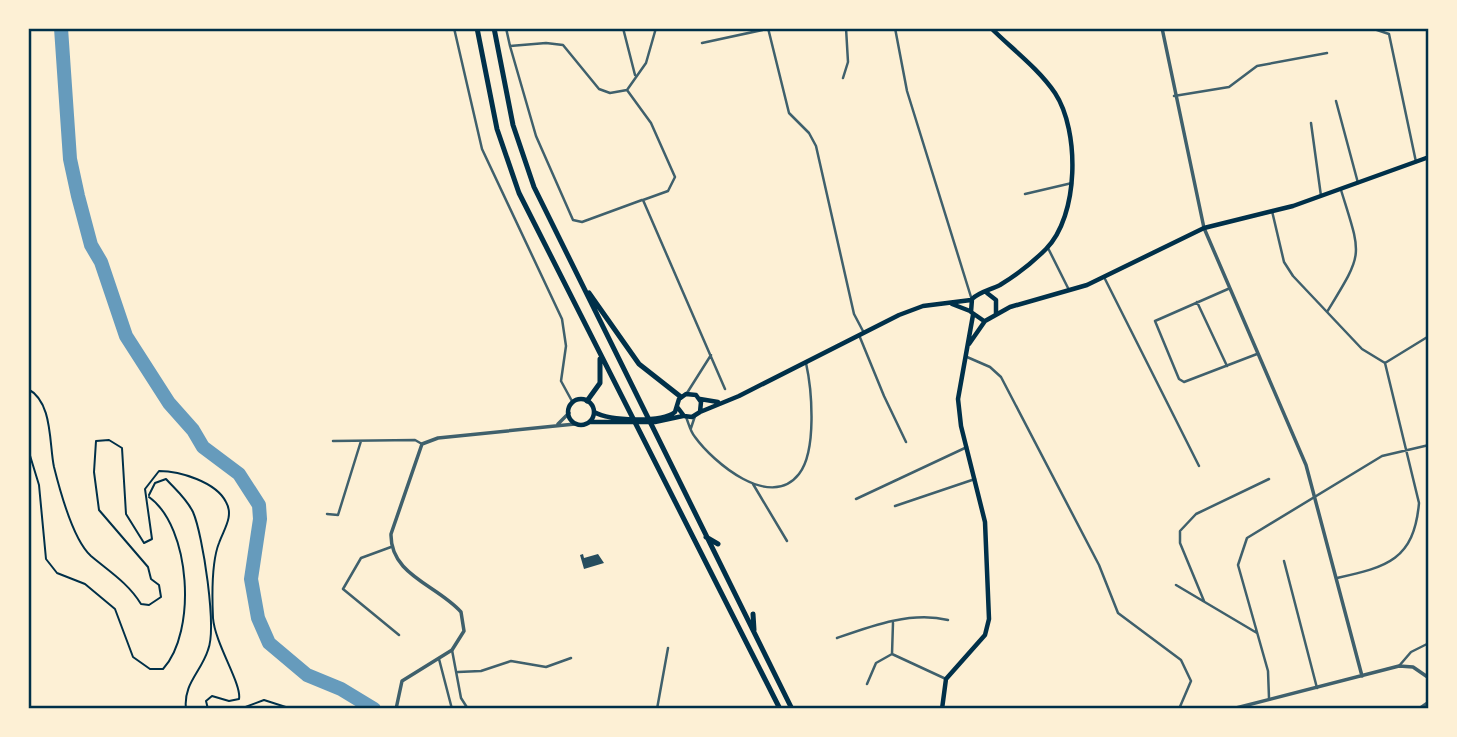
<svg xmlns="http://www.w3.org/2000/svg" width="1457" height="737" font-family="Roboto,sans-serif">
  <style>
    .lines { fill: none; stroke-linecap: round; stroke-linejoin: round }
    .river { stroke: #669bbc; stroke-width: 14 }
    .building { fill: #264d5e }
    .path { stroke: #003049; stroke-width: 2 }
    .minor { stroke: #3f606c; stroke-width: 2.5 }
    .tertiary { stroke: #3f606c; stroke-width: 3.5 }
    .secondary { stroke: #003049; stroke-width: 4.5 }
    .trunk { stroke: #003049; stroke-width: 5 }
    .neatline { fill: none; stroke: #003049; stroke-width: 2.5 }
  </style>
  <rect width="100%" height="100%" fill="#fdf0d5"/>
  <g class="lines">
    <!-- river -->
    <path class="river" d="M61 28 70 159 78 196 91 245 101 262 126 336 169 403 193 430 203 447 239 474 259 505 260 519 251 579 258 618 269 643 307 675 341 689 374 709"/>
  </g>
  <!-- building -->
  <path class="building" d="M583 554 584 558 598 554 604 563 584 569 580 555Z"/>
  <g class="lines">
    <!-- path -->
    <path class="path" d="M28 389C53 402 49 444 54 467 60 491 73 540 91 556 110 572 128 583 141 604L149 605 161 597 159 585 151 579 148 567 99 510 94 472 96 441 109 440 122 448 126 514 144 543 152 539 145 489 159 471C180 471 216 482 226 502 234 516 224 529 219 543 211 563 212 596 213 618 215 644 242 684 239 699L229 701 212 696 206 701 208 709
      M28 449 39 485 46 559 57 573 85 584 115 609 133 657 150 669H163C197 632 191 527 149 497
      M149 495 155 483 166 479C176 490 186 498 193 512 203 535 217 628 208 650 201 672 183 684 186 709
      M240 709 264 700 292 709"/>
    <!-- minor -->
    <path class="minor" d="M454 28 482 149 562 319 566 346 561 381 573 403
      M506 28 510 46 546 43 563 45 599 89 610 93 627 90
      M623 28 635 75
      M768 28 789 113 809 133 816 146 854 314 864 333
      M895 28 907 91 971 297
      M1377 30 1389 34 1416 162
      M702 43 767 29
      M510 46 536 136 573 220 582 222 642 200
      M843 78 848 62 846 28
      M627 90 651 123 675 177 668 191 643 200 725 389
      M627 90 646 63 656 28
      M1174 96 1229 87 1257 66 1327 53
      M1336 101 1358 183
      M1311 123 1321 196
      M1025 194 1072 183
      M1272 211 1284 262 1293 276 1362 349 1385 363 1419 503C1414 560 1387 567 1337 578
      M1048 248 1068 288
      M1104 277 1199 466
      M1228 289 1155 321 1179 379 1184 382 1257 354
      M1197 302 1227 366
      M1327 312C1364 251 1362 258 1341 190
      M859 335 884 396 906 442
      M967 357 990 367 1001 377 1099 565 1118 613 1181 660 1191 681 1179 709
      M1385 363 1429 336
      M687 393 711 355
      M686 417C689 424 690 431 695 437 713 462 770 511 799 474 817 451 812 390 806 363
      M691 428 695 416
      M333 441 415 440 422 444
      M753 484 787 541
      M856 499 967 447
      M895 506 975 479
      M327 514 338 515 361 441
      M391 547 361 558 343 589 399 635
      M1284 561 1317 688
      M1176 585 1257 633
      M1204 601 1180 543V531L1196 514 1269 479
      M893 623 892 654 946 679
      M837 638C871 626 911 611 948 620
      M452 650 461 698 468 709
      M439 659 452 709
      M1399 666 1411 652 1429 643
      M458 672 481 671 511 661 546 667 571 658
      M867 684 876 663 892 654
      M1269 698 1268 671 1238 565 1247 538 1382 456 1429 445
      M657 709 668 648"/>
    <!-- tertiary -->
    <path class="tertiary" d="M1162 28 1204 228 1306 465 1362 676
      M558 424 569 413
      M396 709 402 681 452 650 464 631 461 612C437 585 390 575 391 534L422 444 438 438 575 424
      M1232 709 1399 666 1413 667 1429 678
      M1419 709 1429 702"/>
    <!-- secondary -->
    <path class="secondary" d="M987 293 996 300V314
      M952 304 970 311
      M984 321 971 312 972 299C979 292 990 290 1000 285 1015 276 1033 262 1046 249 1079 216 1080 131 1055 93 1038 68 1012 49 991 28
      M969 344 985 321 1010 307 1087 285 1204 228 1293 206 1429 157
      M700 399 718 402
      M568 412a13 13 0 1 1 26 0a13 13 0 1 1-26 0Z
      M594 412C610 421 661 423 675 412L679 399 686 394 696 395 701 402 700 412 692 417 684 416 678 408
      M700 412 739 396 899 315 923 306 971 300
      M590 422H655L683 416
      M942 709 946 679 985 635 989 619 985 522 961 426 958 399 973 315"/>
    <!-- trunk -->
    <path class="trunk" d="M477 28 497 129 519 193 780 709
      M494 28 513 125 534 187 792 709
      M589 293 639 364 681 397
      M587 401 600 383V359
      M706 537 718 544
      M753 614 754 630"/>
  </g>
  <!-- border -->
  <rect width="1457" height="737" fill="none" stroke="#fdf0d5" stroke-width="60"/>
  <rect x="30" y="30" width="1397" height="677" class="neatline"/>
</svg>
